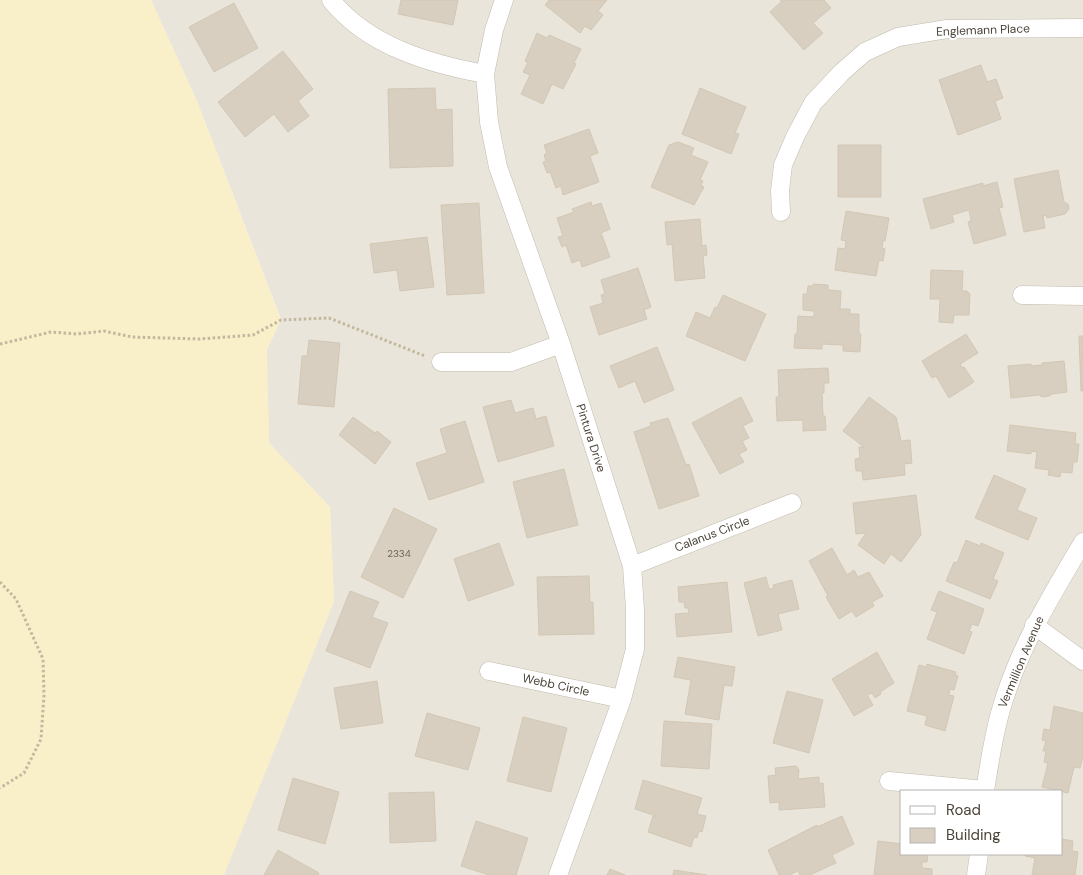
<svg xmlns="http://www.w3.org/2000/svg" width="1083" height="875" font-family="'DM Sans',sans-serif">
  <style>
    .residential { fill: #eae5da; fill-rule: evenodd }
    .sand { fill: #f9efc9 }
    .building { fill: #d8cfc1; stroke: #d3c7b4 }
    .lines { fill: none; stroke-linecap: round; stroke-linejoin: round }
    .street-casing { stroke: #c2bbae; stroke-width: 19 }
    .path { stroke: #c4b79f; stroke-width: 3; stroke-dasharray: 2.5 2.5; stroke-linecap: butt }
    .street { stroke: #fff; stroke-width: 18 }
    .labels { text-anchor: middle; stroke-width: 4; stroke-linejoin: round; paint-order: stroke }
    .number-label { font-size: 10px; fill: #6e675b }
    .street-label { font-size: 12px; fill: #4b4439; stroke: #fff }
  </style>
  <rect width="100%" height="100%" fill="#f6f3ec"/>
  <!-- residential -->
  <path class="residential" d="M151 0H1083V875H224L334 601 330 507 269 443 266 350 281 319 197 101ZM902 791H1062V854H902Z"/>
  <!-- sand -->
  <path class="sand" d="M0 0H151L197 101 281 320 267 350 269 443 330 507 334 601 224 875H0Z"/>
  <!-- building -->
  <path class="building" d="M401 0H458L453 25 398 14Z
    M549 0H607L598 11 603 15 591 30 585 26 580 33 545 5Z
    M780 0H824L831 8 813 23 823 33 804 50 770 12 782 1Z
    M234 3 258 48 214 72 189 27Z
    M537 33 547 38 549 35 581 49 574 63 576 64 563 89 552 84 543 104 521 94 530 75 523 72 528 63 525 61Z
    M283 51 313 89 298 101 309 116 288 132 274 114 245 137 218 102Z
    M981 65 987 82 996 79 1003 98 995 101 1001 119 958 135 939 80Z
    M435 88 436 110 452 109 453 166 390 168 388 89Z
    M700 88 746 107 735 133 739 134 731 154 682 134Z
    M589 129 598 153 590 156 599 182 563 195 561 186 556 188 550 172 547 173 543 162 546 161 544 155 547 153 544 145Z
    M678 142 694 148 691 155 708 162 700 180 703 181 701 186 704 187 694 205 651 187 669 145Z
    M838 145H881V197H838Z
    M1058 170 1064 202 1068 204 1069 209 1065 214 1047 218 1046 215 1043 216 1045 228 1024 232 1014 179Z
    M997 182 1003 207 999 208 1006 235 974 244 968 222 971 221 969 210 952 215 954 222 931 229 923 199 983 183V186Z
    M591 202 592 206 601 203 610 229 601 233 610 257 582 267 580 260 572 263 566 245 562 247 558 237 563 236 557 218 574 212 572 209Z
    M479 203 484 293 447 295 441 205Z
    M846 211 889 218 885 241 883 240 882 248 885 249 883 261 879 260 876 276 835 270 838 248 845 249 846 241 841 240Z
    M700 219 702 246 706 245 707 255 703 256 705 278 675 281 672 244 667 245 665 222Z
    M427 237 434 287 400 291 397 270 374 273 370 244Z
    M638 268 651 307 644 310 647 319 599 335 590 307 603 303 601 295 605 294 601 280Z
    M931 270 963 271 962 291H967L970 294 969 315H954L953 323 939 322 940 299H930Z
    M813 284 828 285V290L841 291 840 309H850V314H859V334H861L860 352 843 351V345L822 344V349L794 348 795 334H797L798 316 814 317V311L803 310V294H807L808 286H813Z
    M723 295 766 314 745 361 686 336 696 312 710 318 715 307 717 308Z
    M966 334 978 353 960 364 962 368 964 367 974 382 949 398 936 376 932 378 922 361Z
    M1079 336H1083V391H1081Z
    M309 340 340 343 334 407 298 404 302 356H307Z
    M657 347 674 390 644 403 635 381 619 388 610 366Z
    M1064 361 1067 392 1052 394 1049 396 1042 397 1039 395 1011 398 1008 366 1031 364V366L1042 365V363Z
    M828 368 829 383H824V393H822L823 416H825L826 430 803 431V420L777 421 776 397H779L778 370Z
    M741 397 753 421 743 426 749 438 742 441 747 450 739 454 744 462 720 474 692 423Z
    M869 397 896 417 901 441 910 440 912 463 904 464 905 475 863 480 862 471H856L855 459 860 458 859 447H864L843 431Z
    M511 400 515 413 533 408 536 419 546 416 554 446 498 462 483 407Z
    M353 417 375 433 377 431 391 442 375 464 339 435Z
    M668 418 686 465 689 464 699 496 659 509 634 432 651 426 650 423Z
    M465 421 484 482 429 500 416 463 447 453 440 429Z
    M1010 425 1076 433 1075 444H1079L1077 462H1073L1072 473 1061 472 1060 477 1048 475 1049 470 1035 468 1037 452 1031 451V454L1007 451Z
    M564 469 578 525 527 538 513 482Z
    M994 475 1026 489 1017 510 1037 518 1028 540 975 518Z
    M916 495 921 535 901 562 891 554 884 564 858 545 866 533 856 534 853 503Z
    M394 508 437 529 403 598 361 577Z
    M966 540 980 546 981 543 1004 553 993 579 998 581 990 599 946 581 954 562 957 563Z
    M499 543 514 585 468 601 454 559Z
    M832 548 847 575 854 570 858 577 869 572 883 596 872 602 874 606 856 617 852 611 839 619 826 597 828 596 809 561Z
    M589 576 590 602H593L594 634 539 635 537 577Z
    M766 577 769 589 774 588 773 585 792 580 799 609 778 614 782 630 758 636 744 583Z
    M727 582 732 632 677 637 675 614 689 613 688 608H685L684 602H679L678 587Z
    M350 591 379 602 372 617 388 623 370 668 326 651Z
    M939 591 984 609 978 626 972 624 969 631 972 632 964 654 927 639 937 612 931 610Z
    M877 652 894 683 880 692 881 694 875 698 872 693 867 695 873 705 854 716 832 679Z
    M678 657 735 667 732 686 724 685 719 720 685 714 691 680 674 677Z
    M927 664 956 672 955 675 958 676 954 690 950 689 949 695 954 696 945 731 925 725 927 716 907 711 919 665 926 667Z
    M377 681 383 723 341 729 334 688Z
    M787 691 823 700 809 753 773 743Z
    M1054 706 1083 713V756L1080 768 1074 767 1068 793 1042 787 1048 763 1044 762 1046 751H1043L1046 741 1042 740 1044 729 1050 730Z
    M427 713 480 728 468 770 415 756Z
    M523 717 567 728 551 792 507 781Z
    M664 721 712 724 709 769 661 766Z
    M796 766 799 770 798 779 819 777V784L823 783 825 807 779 810V802L770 803 768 776 776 775 775 768Z
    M293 778 339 792 325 844 278 830Z
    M643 780 702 798 697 814 706 816 702 832 699 831 697 838 694 837 691 847 648 832 653 816 656 817V816L635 809Z
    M434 792 436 841 390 843 389 793Z
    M842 816 854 844 832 855 836 863 810 875H800L798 871 789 875H779L768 850 817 825V827Z
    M476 821 528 838 516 875H489L461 866Z
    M1062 839 1073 841 1072 851 1078 852 1075 875H1032L1035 858 1025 856V854H1062Z
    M878 841 902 844V854H928L927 862H922V868L932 869V875H874Z
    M278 850 319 873 318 875H264Z
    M610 869 625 875H607Z
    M674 870 707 875H673Z"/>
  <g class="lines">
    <defs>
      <path id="street" d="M331 0C368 46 430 64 485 74
        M504 0 494 30 485 74 489 122 498 167 561 344 632 566 635 609V649L622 699 558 875
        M781 212 780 191 783 165 795 137 813 103 842 72 865 52 898 37 947 29 1083 28
        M1022 295 1083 296
        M441 362H511L561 344
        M632 566 792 503
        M1034 625 1083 661
        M489 671 622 699
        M889 781 985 790
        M985 791C989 765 993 738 1000 713 1017 651 1051 596 1083 542
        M976 875 979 854"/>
    </defs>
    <!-- street casing -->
    <use href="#street" class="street-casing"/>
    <!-- path -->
    <path class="path" d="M0 344 51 332 77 334 104 331 132 337 200 339 253 335 281 320 329 318 425 356
      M0 582 16 599 43 659 44 695 41 739 24 773 0 788"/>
    <!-- street -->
    <use href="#street" class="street"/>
  </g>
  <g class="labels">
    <!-- number labels -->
    <g class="number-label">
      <text x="399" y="557">2334</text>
    </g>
    <!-- street labels -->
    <g class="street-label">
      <text transform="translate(983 30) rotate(-2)" y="4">Englemann Place</text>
      <text transform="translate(591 438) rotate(72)" y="4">Pintura Drive</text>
      <text transform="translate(712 534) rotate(-21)" y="4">Calanus Circle</text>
      <text transform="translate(1021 662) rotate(-67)" y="4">Vermillion Avenue</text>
      <text transform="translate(556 685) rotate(12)" y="4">Webb Circle</text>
    </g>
  </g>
  <!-- legend -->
  <rect x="900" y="790" width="162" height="65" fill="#ffffff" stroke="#b7b4b0"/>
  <rect x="910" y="806" width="25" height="8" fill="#ffffff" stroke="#b7b4b0"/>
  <text x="946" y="815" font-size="15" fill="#4b4439">Road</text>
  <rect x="910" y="828" width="25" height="15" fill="#d8cfc1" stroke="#b7b4b0"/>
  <text x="946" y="840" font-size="15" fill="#4b4439">Building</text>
</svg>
